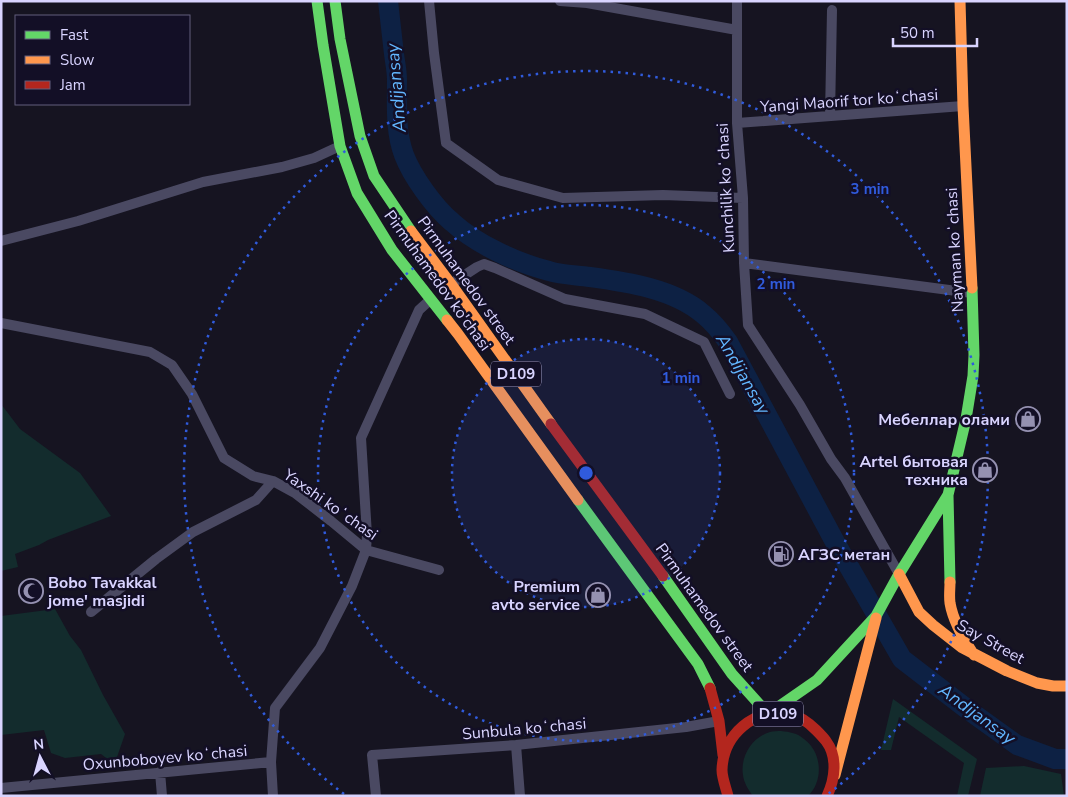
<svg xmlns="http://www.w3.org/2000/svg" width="1068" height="797" font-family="'Nunito Sans',sans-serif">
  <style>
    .green { fill: #132c2d }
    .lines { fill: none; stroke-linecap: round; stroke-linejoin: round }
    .river { stroke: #0d2144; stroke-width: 20 }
    .street { stroke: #4a4962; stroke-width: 10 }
    .fast { stroke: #63d668; stroke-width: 11 }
    .slow { stroke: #ff974d; stroke-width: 11 }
    .jam { stroke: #b3261e; stroke-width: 11 }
    .ring { fill: none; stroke: #305bdc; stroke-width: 2.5; stroke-dasharray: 2.5 5 }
    .labels { text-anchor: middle; stroke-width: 5; stroke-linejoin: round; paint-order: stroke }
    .shield { fill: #130f26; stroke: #9e99be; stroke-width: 1 }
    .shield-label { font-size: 15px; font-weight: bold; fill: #d9d4ff }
    .street-label { font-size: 16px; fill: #d9d4ff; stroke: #130f26 }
    .poi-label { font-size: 16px; font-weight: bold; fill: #d9d4ff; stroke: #130f26; text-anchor: end }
    .water-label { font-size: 18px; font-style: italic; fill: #62b6ff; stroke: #130f26 }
    .centre { fill: #305bdc; stroke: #130f26; stroke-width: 2.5 }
    .ring-label { font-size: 15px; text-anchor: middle; font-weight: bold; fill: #305bdc; stroke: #130f26; stroke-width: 5; stroke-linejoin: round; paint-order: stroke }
  </style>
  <rect width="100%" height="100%" fill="#161421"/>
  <!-- green -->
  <path class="green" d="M1 404 20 429 80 473 111 516 48 540 39 545 15 554 18 567 1 571Z
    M55 609 70 636 81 650 103 695 125 734 117 757 110 761 101 754 65 758 51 753 44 730 1 735V616Z
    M893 699 977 759 968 796H957L964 763 899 717 891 750H881Z
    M781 731C790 732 797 733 804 739 822 752 824 781 808 796H753C748 789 744 783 743 775 740 757 752 737 770 732 773 731 778 731 781 731Z
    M1024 766 1061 774 1064 796H980L986 768Z"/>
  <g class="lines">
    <!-- river -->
    <path class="river" d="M388 1C390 19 392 36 394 54 395 62 397 71 397 80 397 105 395 131 404 155 412 176 434 207 452 222 476 244 517 263 549 271 562 275 576 275 590 277 627 282 674 289 703 314 713 322 721 332 728 342L836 544 902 659 967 709 1017 745 1055 759H1067"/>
    <!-- street -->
    <path class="street" d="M429 1 434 53 446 143 498 180 563 198 663 195 743 198
      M560 1 587 3 737 30
      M737 1V123L743 198 744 263 972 293
      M830 116 832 10
      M737 123 963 106
      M1 241 78 221 203 182 282 167 314 158 340 146
      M744 263 748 325 800 405 831 459 845 478 899 574
      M451 284 477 267 484 264 495 268 565 299 645 314 704 342 730 394
      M1 323 150 352 172 365 192 394 224 458 253 476 273 481 295 493 331 521 366 550 439 570
      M91 612 156 559 193 532 256 500 273 481
      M516 745 520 796
      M160 772 162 796
      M1 788 271 762
      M273 796 271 762 275 708 320 648 352 586 366 550 367 535 361 438 419 310 430 300
      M376 796 372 755 516 745 686 727 719 721"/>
    <!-- fast -->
    <path class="fast" d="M317 1 323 45 340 146 357 193 392 250 447 320
      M335 1 340 39 360 136 374 176 411 231
      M578 500 698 664 710 688
      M663 576 732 674 768 714
      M950 582 948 495 966 419 973 376 974 355 972 288
      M768 714 817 680 876 616 899 574 948 495"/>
    <!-- slow -->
    <path class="slow" d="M960 1 963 106 972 288
      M411 231 451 284 551 424
      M447 320 458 334 578 500
      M899 574 919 612 933 625 961 647 1007 671 1037 683 1053 686H1067
      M950 582C950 589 949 596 950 603 953 621 964 640 974 655
      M835 775 876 618"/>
    <!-- jam -->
    <path class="jam" d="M551 424 663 576
      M710 688 719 721 723 755
      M728 796C726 788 722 778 722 770 723 735 754 707 790 714 799 716 809 723 816 730 819 733 823 737 826 741 838 757 835 779 827 796"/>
  </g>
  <!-- distance rings -->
  <circle cx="586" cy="473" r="134" fill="#305bdc" fill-opacity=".12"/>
  <g class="ring">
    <circle cx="586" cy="473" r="134"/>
    <circle cx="586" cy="473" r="268"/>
    <path d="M344 794A402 402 0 1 1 828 794"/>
  </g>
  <!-- icons -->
  <defs>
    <symbol id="shop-ring" viewBox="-11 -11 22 22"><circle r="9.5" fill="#130f26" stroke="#9591b1" stroke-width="1.5"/><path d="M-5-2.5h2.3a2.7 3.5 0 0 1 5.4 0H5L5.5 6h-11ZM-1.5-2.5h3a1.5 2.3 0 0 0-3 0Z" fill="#9591b1"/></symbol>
    <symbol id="fuel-ring" viewBox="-11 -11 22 22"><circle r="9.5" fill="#130f26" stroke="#9591b1" stroke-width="1.5"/><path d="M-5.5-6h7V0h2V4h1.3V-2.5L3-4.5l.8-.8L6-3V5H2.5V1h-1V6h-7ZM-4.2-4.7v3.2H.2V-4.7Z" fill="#9591b1"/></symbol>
    <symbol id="mosque-ring" viewBox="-11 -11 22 22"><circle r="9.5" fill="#130f26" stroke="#9591b1" stroke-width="1.5"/><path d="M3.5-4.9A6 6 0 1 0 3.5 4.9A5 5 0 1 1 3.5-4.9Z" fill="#9591b1"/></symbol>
  </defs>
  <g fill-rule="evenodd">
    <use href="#shop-ring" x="1014" y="405" width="28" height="28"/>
    <use href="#shop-ring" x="971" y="456" width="28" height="28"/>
    <use href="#fuel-ring" x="767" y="540" width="28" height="28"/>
    <use href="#mosque-ring" x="17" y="577" width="28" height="28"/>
    <use href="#shop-ring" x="584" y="581" width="28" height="28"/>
  </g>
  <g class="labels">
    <!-- shield labels -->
    <g class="shield">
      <rect x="491" y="361.5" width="50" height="25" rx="4"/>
      <rect x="753" y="701.5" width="50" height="25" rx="4"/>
    </g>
    <g class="shield-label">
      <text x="516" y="379">D109</text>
      <text x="778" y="719">D109</text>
    </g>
    <!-- street labels -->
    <g class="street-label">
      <text transform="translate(849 100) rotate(-4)" y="6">Yangi Maorif tor koʻchasi</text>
      <text transform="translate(725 188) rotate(-93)" y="6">Kunchilik koʻchasi</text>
      <text transform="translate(954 250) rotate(-93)" y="6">Nayman koʻchasi</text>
      <text transform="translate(438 280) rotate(54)" y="6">Pirmuhamedov ko'chasi</text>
      <text transform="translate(467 280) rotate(54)" y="6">Pirmuhamedov street</text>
      <text transform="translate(331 504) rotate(35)" y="6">Yaxshi koʻchasi</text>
      <text transform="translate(705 607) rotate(54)" y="6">Pirmuhamedov street</text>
      <text transform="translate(991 641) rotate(29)" y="6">Say Street</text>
      <text transform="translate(524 728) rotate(-5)" y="6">Sunbula koʻchasi</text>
      <text transform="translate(165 757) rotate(-5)" y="6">Oxunboboyev koʻchasi</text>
    </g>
    <!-- poi labels -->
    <g class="poi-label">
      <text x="1010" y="425">Мебеллар олами</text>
      <text x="968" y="467">Artel бытовая<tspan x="968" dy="18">техника</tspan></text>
      <text x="798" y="560" text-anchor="start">АГЗС метан</text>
      <text x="48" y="588" text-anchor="start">Bobo Tavakkal<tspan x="48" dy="18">jome' masjidi</tspan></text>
      <text x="580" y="592">Premium<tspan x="580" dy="18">avto service</tspan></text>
    </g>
    <!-- water labels -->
    <g class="water-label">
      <text transform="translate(396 88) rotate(-95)" y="6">Andijansay</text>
      <text transform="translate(743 374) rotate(60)" y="6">Andijansay</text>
      <text transform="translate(977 714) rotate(36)" y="6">Andijansay</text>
    </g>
  </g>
  <circle cx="586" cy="473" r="8" class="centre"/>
  <g class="ring-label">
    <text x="870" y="194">3 min</text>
    <text x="776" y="289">2 min</text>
    <text x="681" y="383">1 min</text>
  </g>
  <!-- border -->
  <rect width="1068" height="797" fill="none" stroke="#d9d4ff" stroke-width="5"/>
  <!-- legend -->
  <rect x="15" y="15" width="175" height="90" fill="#130f26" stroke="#625e7d"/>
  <rect x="25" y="31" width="25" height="8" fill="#63d668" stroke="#625e7d"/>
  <text x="60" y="40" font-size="15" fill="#d9d4ff">Fast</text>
  <rect x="25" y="56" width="25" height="8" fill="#ff974d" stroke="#625e7d"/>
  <text x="60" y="65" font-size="15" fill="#d9d4ff">Slow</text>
  <rect x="25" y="81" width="25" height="8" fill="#b3261e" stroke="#625e7d"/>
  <text x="60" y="90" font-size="15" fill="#d9d4ff">Jam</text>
  <!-- north arrow -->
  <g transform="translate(40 757) rotate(354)" stroke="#130f26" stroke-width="4" paint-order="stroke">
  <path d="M0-4L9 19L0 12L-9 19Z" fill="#d9d4ff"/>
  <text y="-8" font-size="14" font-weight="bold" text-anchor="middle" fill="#d9d4ff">N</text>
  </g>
  <!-- scale -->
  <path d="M893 38v8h84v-8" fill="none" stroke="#d9d4ff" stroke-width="2.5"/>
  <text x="900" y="38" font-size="15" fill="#d9d4ff" stroke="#130f26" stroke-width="4" paint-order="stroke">50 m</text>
</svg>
